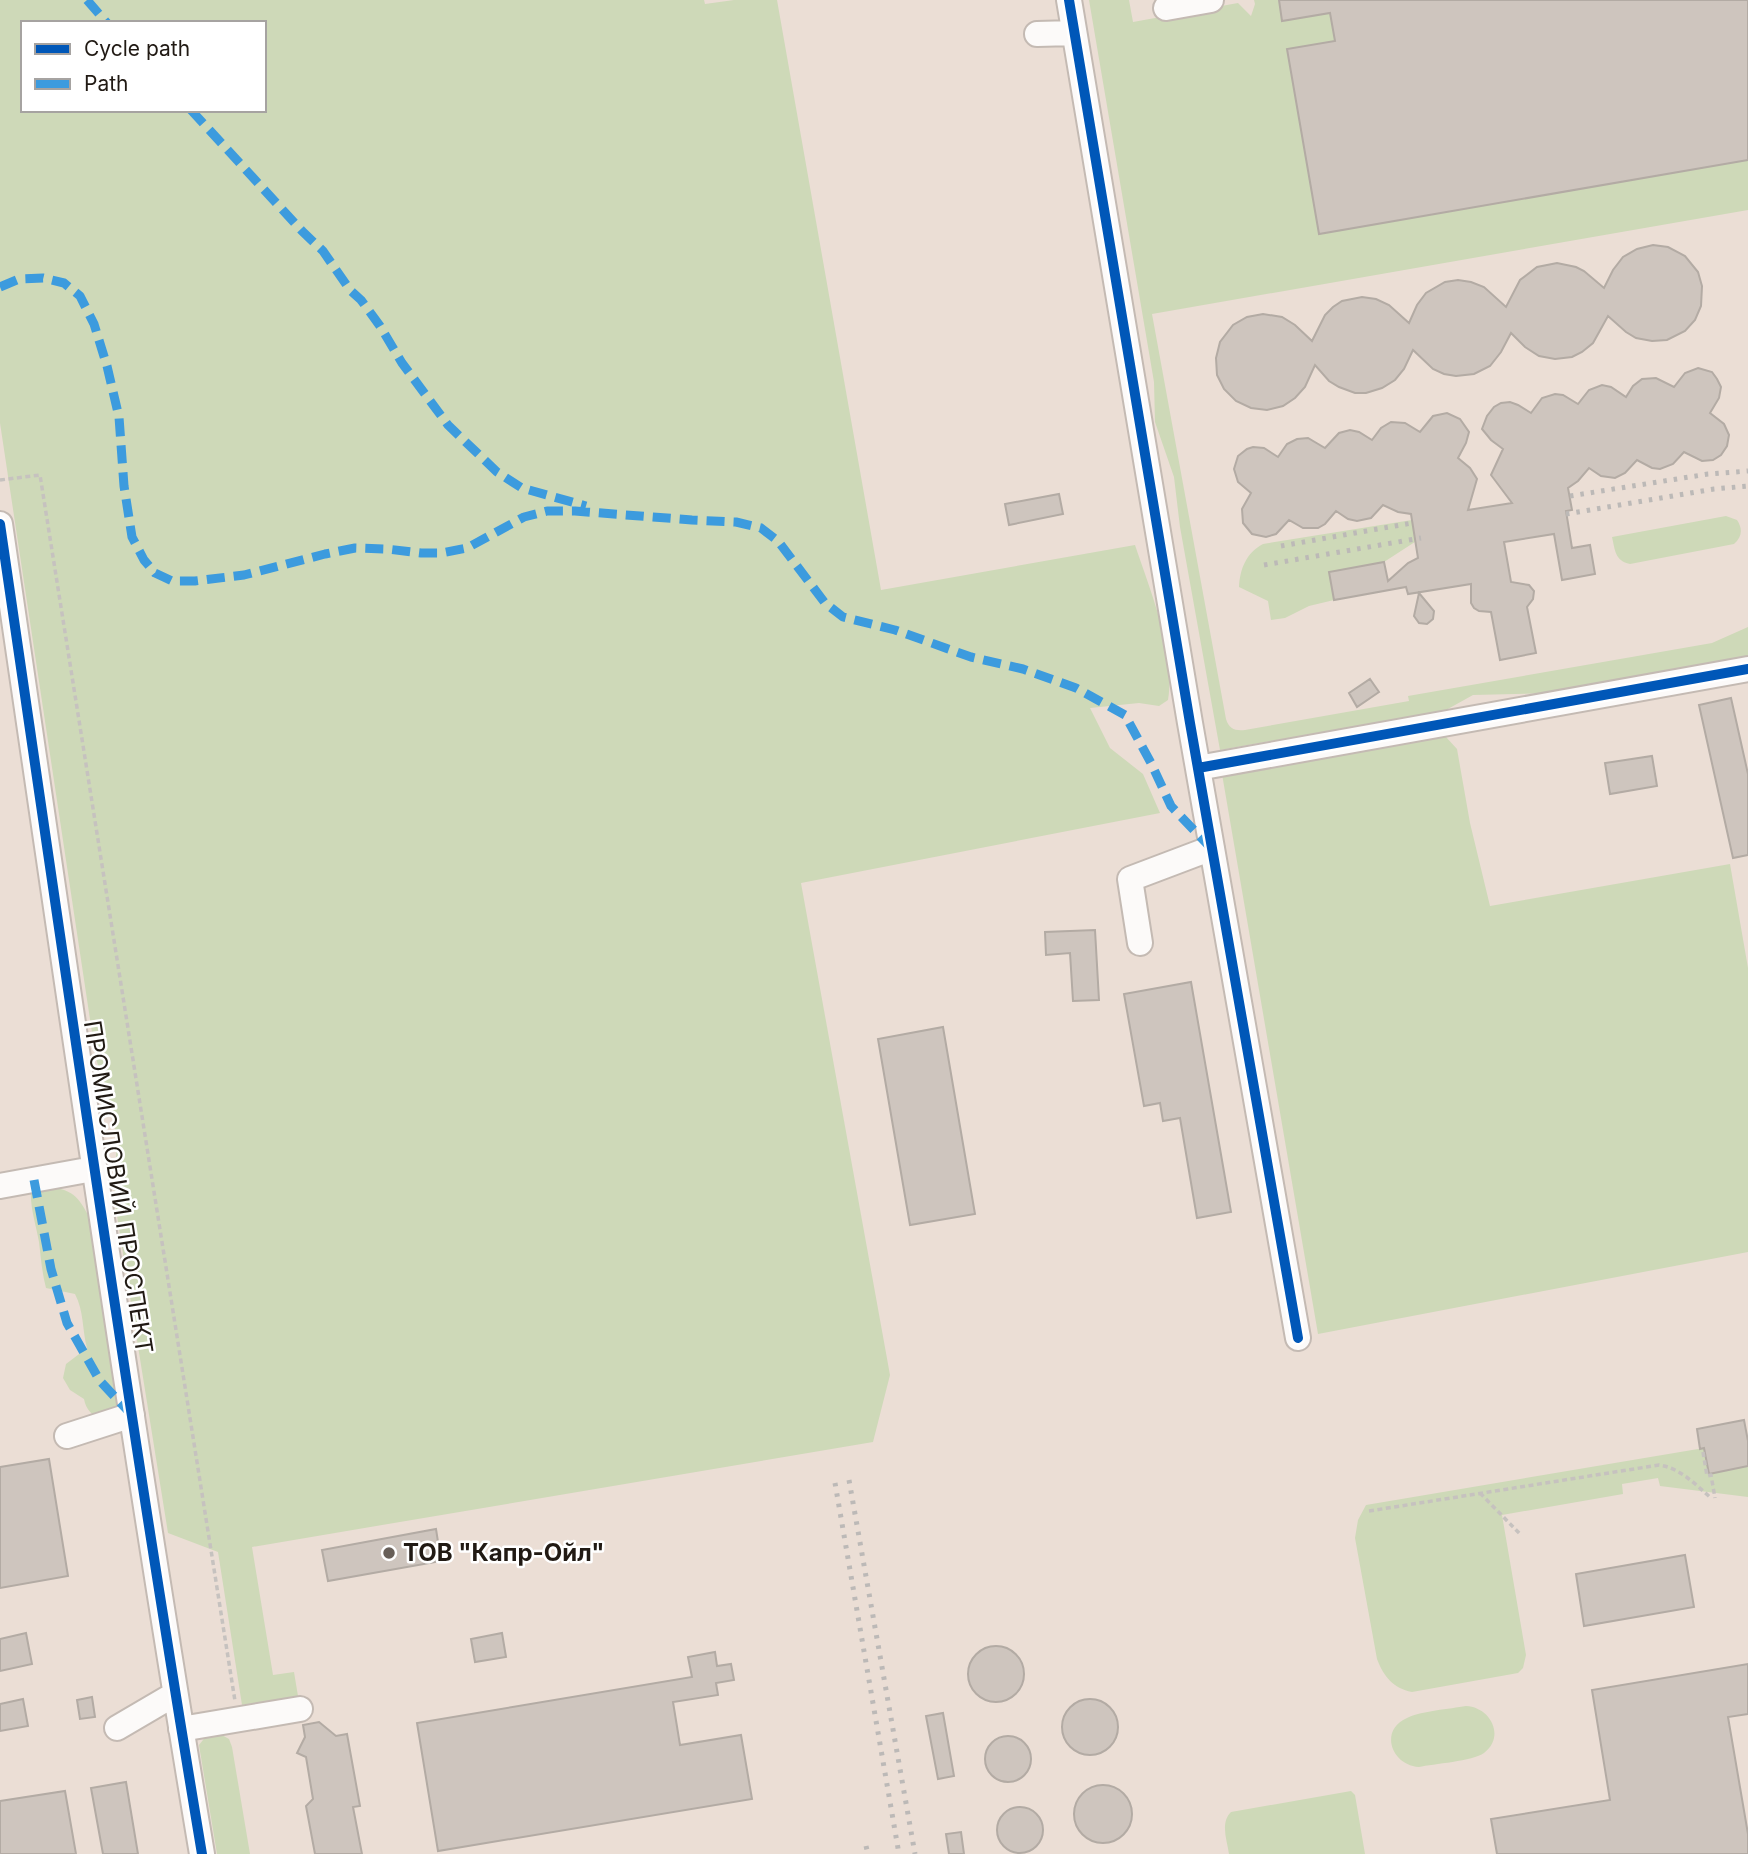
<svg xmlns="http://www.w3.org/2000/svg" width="1748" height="1854" font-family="Inter,sans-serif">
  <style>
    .green { fill: #ced9b8; fill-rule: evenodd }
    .building { fill: #cec5be; stroke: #b3aba4; stroke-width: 2 }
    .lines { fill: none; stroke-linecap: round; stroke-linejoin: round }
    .minor-casing { stroke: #c4bab3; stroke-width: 28 }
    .path { stroke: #c6c2bf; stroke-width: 3.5; stroke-dasharray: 5 3.5; stroke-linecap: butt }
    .minor { stroke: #fcfaf9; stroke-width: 24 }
    .rail { stroke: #bcb9b7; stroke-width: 5; stroke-dasharray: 3.5 7; stroke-linecap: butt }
    .quiet { stroke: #3c9bde; stroke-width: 9; stroke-dasharray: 18 9; stroke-linecap: butt }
    .cycleway-casing { stroke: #fff; stroke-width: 15 }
    .cycleway { stroke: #0057b8; stroke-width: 10 }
    .poi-dot { fill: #685f58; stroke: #fff; stroke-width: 2.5 }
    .labels { text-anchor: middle; stroke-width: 5; stroke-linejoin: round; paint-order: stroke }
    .street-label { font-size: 24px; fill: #211a14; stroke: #fff }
    .poi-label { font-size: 24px; font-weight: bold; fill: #211a14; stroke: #fff; text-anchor: start }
  </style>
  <rect width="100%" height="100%" fill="#ebded5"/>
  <!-- green -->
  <path class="green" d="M0 0H704L705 4 734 0H777L881 590 1135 545C1150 590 1176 652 1168 700L1159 706 1139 703 1090 708 1110 748 1143 774 1160 813 801 883 890 1375 873 1442 252 1547 273 1675 294 1672 298 1696 242 1705 218 1552 168 1533 114 1197 117 1138 108 1094 96 1059 0 423ZM23 23H264V110H23Z
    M1089 0H1129L1133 22 1238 3 1251 16 1255 4 1254 0H1279L1283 21 1330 13 1335 41 1287 50 1320 234 1748 160V210L1152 314 1226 719C1229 729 1235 731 1245 730L1409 701 1408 696 1712 643 1748 627V655L1742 660 1559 693 1473 695 1446 710 1220 750 1180 527 1174 477 1155 422 1154 382Z
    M1726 516 1737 520C1743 529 1742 537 1734 544L1630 564C1615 561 1615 550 1612 537Z
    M1412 520 1414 536 1421 538 1384 562 1329 572 1334 600 1309 606 1285 618 1271 620 1268 601 1239 587C1240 569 1246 553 1263 544Z
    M1446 737 1457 749 1470 823 1490 906 1730 864 1748 968V1252L1318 1334 1222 774Z
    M46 1185C78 1192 78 1197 93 1224L124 1425C107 1421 88 1420 84 1399L70 1390 63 1378 66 1364 87 1348C82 1329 84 1311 75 1294L46 1288C42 1273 41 1258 39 1242 36 1225 30 1208 31 1191Z
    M1704 1448 1709 1474 1748 1466V1497L1660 1486 1658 1478 1622 1484 1623 1494 1502 1515 1526 1655 1523 1668 1518 1673 1412 1692C1393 1688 1384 1677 1377 1659L1355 1538 1358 1520 1366 1505Z
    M1466 1706C1490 1707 1506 1736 1484 1753 1473 1761 1433 1764 1419 1767 1391 1765 1379 1730 1407 1718 1421 1711 1450 1709 1466 1706Z
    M220 1734 229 1739 232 1747 250 1854H217L199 1745 207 1735Z
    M1351 1791 1355 1795 1365 1854H1229C1227 1840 1220 1823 1231 1812Z"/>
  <!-- building -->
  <path class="building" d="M1279 0H1748V160L1319 234 1287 49 1335 41 1330 13 1282 21Z
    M1653 245 1668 247 1685 256 1698 272 1702 286 1701 306 1695 320 1685 331 1667 340 1652 341 1636 338 1626 332 1608 316 1593 343 1582 352 1572 357 1555 359 1539 356 1525 347 1511 333 1501 352 1490 366 1474 374 1456 376 1444 374 1433 369 1413 350 1404 369 1395 380 1382 388 1366 393H1355L1339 387 1329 381 1315 365 1305 387 1295 398 1283 406 1267 410 1251 408 1236 401 1224 389 1217 375 1216 358 1220 342 1233 325 1247 317 1263 314 1282 317 1295 325 1312 341 1325 315 1333 307 1342 301 1362 297 1376 299 1389 305 1409 323 1417 305 1426 293 1445 282 1458 280 1471 282 1484 287 1506 307 1520 280 1537 267 1557 263 1576 267 1584 271 1604 288 1613 270 1623 257 1637 249Z
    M1698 368 1712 372 1717 379 1721 387 1719 398 1710 413 1724 424 1729 435 1727 446 1721 455 1713 460 1702 461 1684 452 1673 464 1660 469 1652 468 1637 460 1625 473 1615 478 1601 476 1589 468 1578 481 1568 488 1572 510 1566 511 1572 548 1590 545 1595 574 1562 580 1554 534 1504 542 1511 582 1529 585 1534 591 1533 599 1527 607 1536 653 1500 660 1491 612 1479 611 1474 608 1471 603V584L1408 594 1406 587 1334 600 1329 572 1384 562 1388 581 1408 563 1418 558 1411 514 1398 512 1383 505 1371 518 1357 521 1348 519 1336 511 1325 524 1318 528H1303L1289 520 1276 534 1266 537 1252 534 1243 523 1242 509 1251 493 1238 482 1234 469 1238 456 1247 449 1253 447 1264 448 1278 457 1287 444 1297 439 1308 438 1325 448 1339 433 1350 430 1359 432 1372 440 1381 428 1391 422 1405 423 1420 432 1433 416 1447 413 1460 419 1469 432 1466 443 1458 458 1470 468 1477 479 1468 510 1512 503 1491 475 1503 449 1491 440 1482 429 1487 416 1494 407 1501 403 1510 402 1518 405 1531 413 1542 398 1555 394 1563 395 1578 404 1589 390 1602 385 1611 387 1626 397 1633 386 1642 379 1656 378 1674 387 1685 373Z
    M1059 494 1063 514 1009 525 1005 504Z
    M1419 593 1434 611 1433 619 1427 624 1419 623 1414 616Z
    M1370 679 1379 692 1357 707 1349 693Z
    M1731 698 1748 774V855L1733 858 1699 705Z
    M1652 756 1657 786 1610 794 1605 763Z
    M1095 930 1099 1000 1073 1001 1070 953 1046 955 1045 932Z
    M1191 982 1231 1212 1197 1218 1180 1118 1163 1121 1160 1103 1144 1106 1124 994Z
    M943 1027 975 1214 910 1225 878 1039Z
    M1744 1420 1748 1441V1466L1709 1474 1704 1448 1700 1449 1697 1429Z
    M49 1459 68 1576 0 1588V1467Z
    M436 1529 441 1561 328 1581 322 1550Z
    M1685 1555 1694 1607 1584 1626 1576 1574Z
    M26 1633 32 1664 0 1671V1639Z
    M502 1633 506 1657 475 1662 471 1639Z
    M968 1674a28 28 0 1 1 56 0a28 28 0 1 1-56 0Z
    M715 1652 717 1666 731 1664 734 1680 716 1683 718 1695 673 1702 680 1745 741 1735 752 1799 438 1851 417 1723 692 1677 688 1657Z
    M1748 1664V1714L1728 1717 1748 1834V1854H1497L1491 1819 1610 1800 1592 1690Z
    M92 1697 95 1717 80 1719 77 1700Z
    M23 1699 28 1726 0 1731V1704Z
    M1062 1727a28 28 0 1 1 56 0a28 28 0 1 1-56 0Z
    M943 1713 954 1776 938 1779 926 1716Z
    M319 1722 336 1736 347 1734 360 1806 353 1807 362 1854H315L306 1806 313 1799 306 1757 297 1753 305 1737 303 1725Z
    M985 1759a23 23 0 1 1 46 0a23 23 0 1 1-46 0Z
    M126 1782 138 1854H103L91 1788Z
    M1074 1814a29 29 0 1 1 58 0a29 29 0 1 1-58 0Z
    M65 1791 76 1854H0V1801Z
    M997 1830a23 23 0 1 1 46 0a23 23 0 1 1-46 0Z
    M961 1832 964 1854H949L946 1834Z"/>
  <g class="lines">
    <defs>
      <path id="minor" d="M1069 0 1190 723 1298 1338
        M1166 8 1211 0
        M1037 34 1074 33
        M0 524C65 968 128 1412 202 1854
        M1198 768 1748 669
        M1140 943 1130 879 1212 848
        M0 1186 93 1169
        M67 1436 132 1415
        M117 1728 175 1694
        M181 1729 300 1709"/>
    </defs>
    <!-- minor casing -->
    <use href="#minor" class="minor-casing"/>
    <!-- path -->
    <path class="path" d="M0 480 40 475 235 1701
      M1703 1452 1707 1476 1711 1475 1715 1498
      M1480 1493 1521 1535
      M1369 1511 1659 1465C1680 1468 1695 1484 1711 1498"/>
    <!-- minor -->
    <use href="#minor" class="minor"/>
    <!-- rail -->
    <path class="rail" d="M1570 496 1708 474 1748 471
      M1566 514 1714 489 1748 486
      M1281 546 1412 523
      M1264 565 1421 538
      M849 1480 915 1854
      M835 1483 899 1854
      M866 1846 868 1854"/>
    <!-- quiet -->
    <path class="quiet" d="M87 0 107 23
      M191 110 302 231 323 251 350 290 361 300 380 326 402 363 448 425 497 472 522 488 586 506
      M0 287 19 279 43 278 64 283 80 296 94 324 107 366 119 417 124 486 132 537 144 560 155 573 172 581H195L244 575 325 554 355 548 387 549 421 553H441L467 548 524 517 547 511H575L692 520 736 522 761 528 778 541 825 603 843 617 895 630 971 657 1023 669 1076 688 1125 715 1151 763 1171 806 1209 846
      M34 1180 51 1269 67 1323 100 1381 131 1414"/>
    <defs>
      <path id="cycleway" d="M1069 0 1190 723 1298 1338
        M0 524C65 968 128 1412 202 1854
        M1198 768 1748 669"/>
    </defs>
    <!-- cycleway casing -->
    <use href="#cycleway" class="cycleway-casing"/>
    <!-- cycleway -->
    <use href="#cycleway" class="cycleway"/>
  </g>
  <!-- markers -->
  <circle class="poi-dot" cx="389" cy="1553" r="7"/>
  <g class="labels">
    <!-- street labels -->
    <g class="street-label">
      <text transform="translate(118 1187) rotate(81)" y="8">ПРОМИСЛОВИЙ ПРОСПЕКТ</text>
    </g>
    <!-- poi labels -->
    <g class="poi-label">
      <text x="403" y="1561">ТОВ "Капр-Ойл"</text>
    </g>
  </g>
  <!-- legend -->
  <rect x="21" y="21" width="245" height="91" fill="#ffffff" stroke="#a6a3a1" stroke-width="2"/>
  <rect x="35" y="44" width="35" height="10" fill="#0057b8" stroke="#a6a3a1" stroke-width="2"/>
  <text x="84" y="56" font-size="21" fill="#211a14">Cycle path</text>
  <rect x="35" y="79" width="35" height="10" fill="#3c9bde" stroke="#a6a3a1" stroke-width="2"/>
  <text x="84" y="91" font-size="21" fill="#211a14">Path</text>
</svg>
